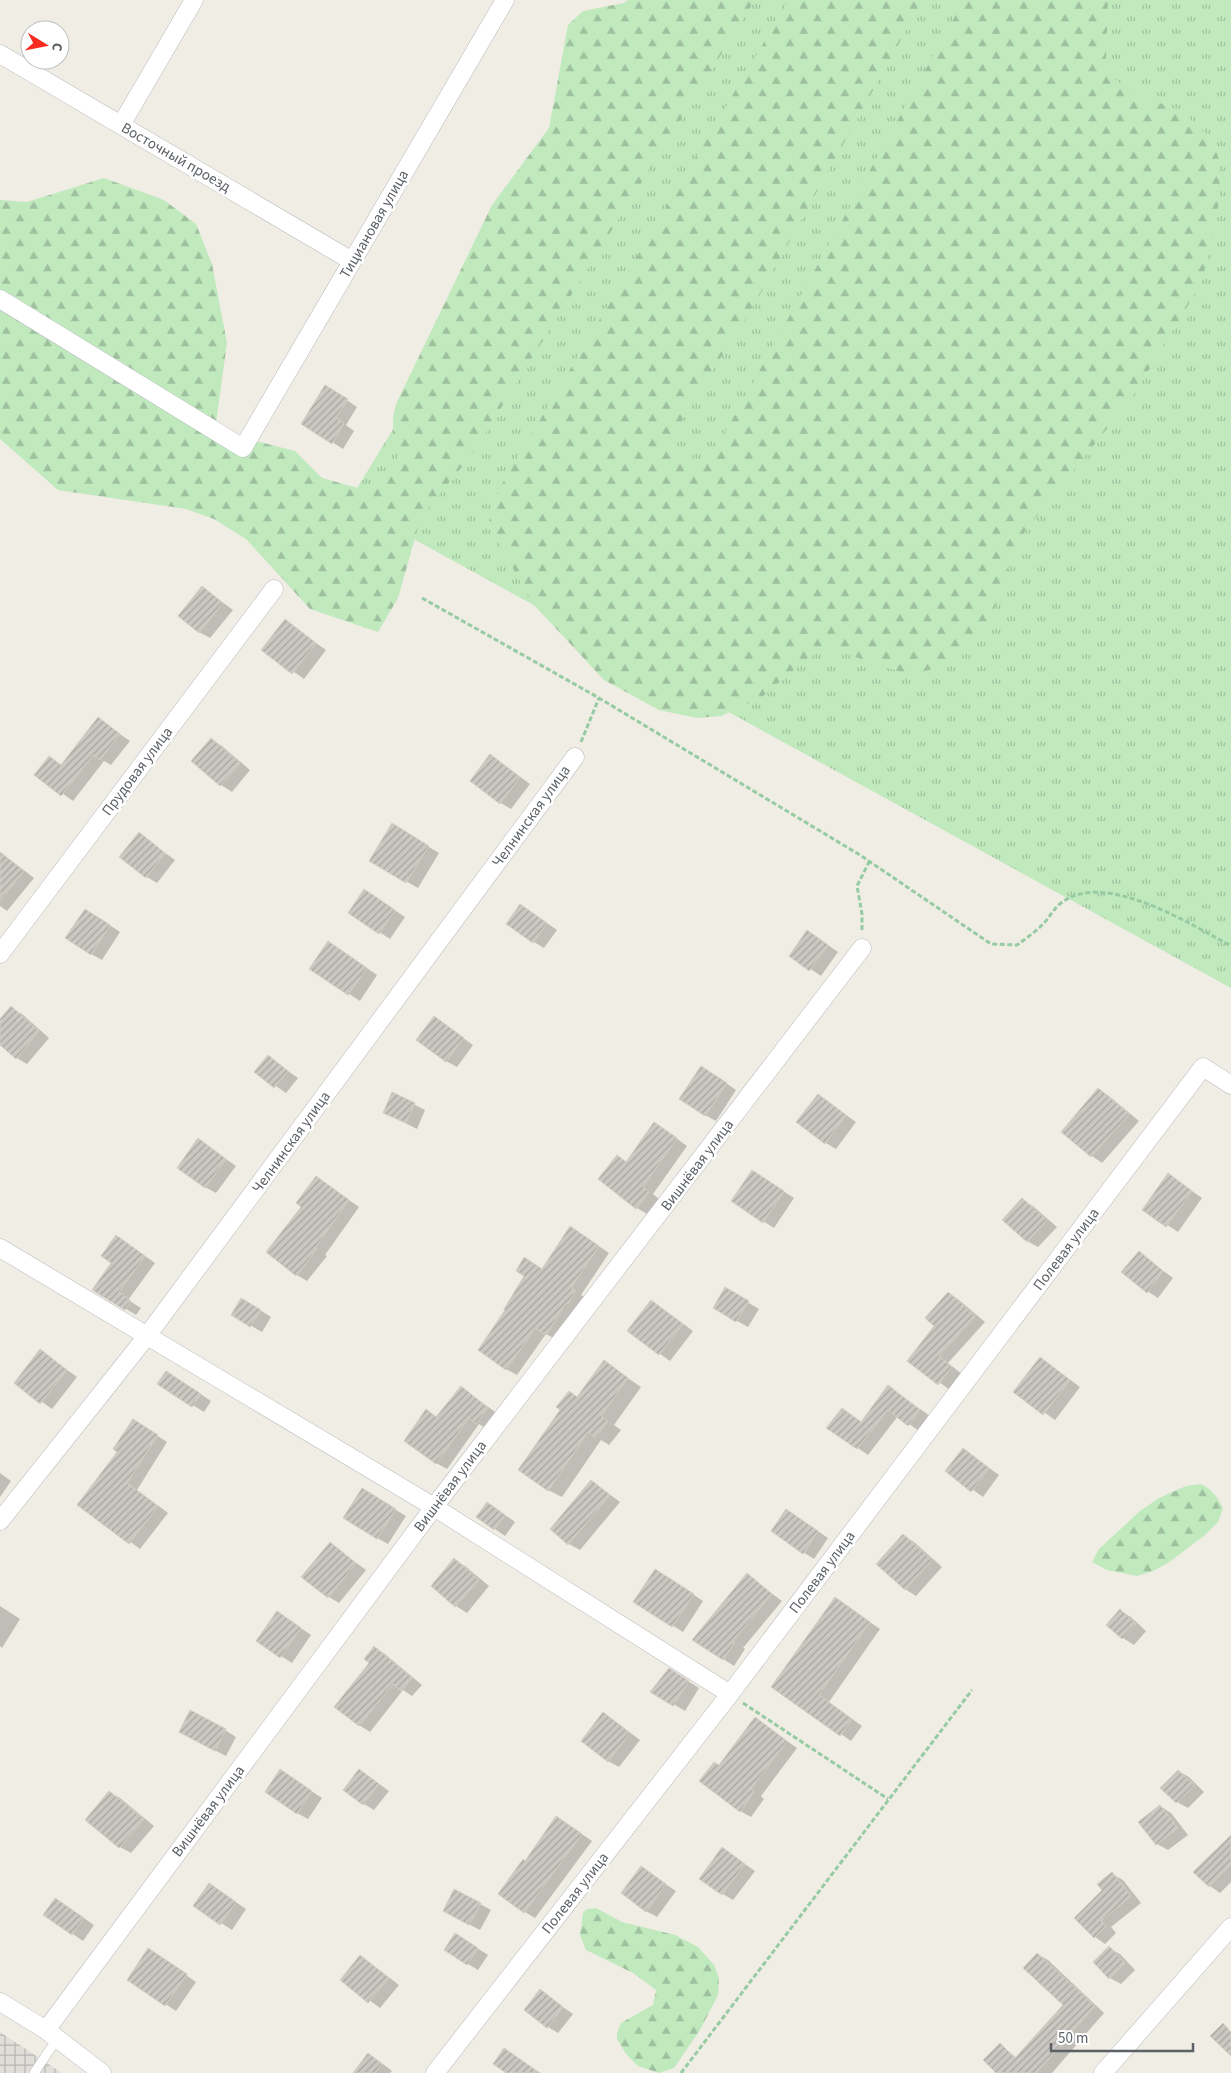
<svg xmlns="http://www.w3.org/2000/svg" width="1231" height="2073" font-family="'Source Sans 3',sans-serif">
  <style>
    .industrial { fill: url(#industrial-grid) }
    .grass { fill: url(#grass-tufts) }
    .forest { fill: url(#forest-firs) }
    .shadow { fill: #0003 }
    .building { fill: url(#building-hatch); stroke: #d5cec2 }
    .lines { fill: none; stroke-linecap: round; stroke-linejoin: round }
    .lane-casing { stroke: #b7babf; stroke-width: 10 }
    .street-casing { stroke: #b7babf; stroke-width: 19 }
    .path { stroke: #96cba4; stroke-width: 3; stroke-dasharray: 5 2.5; stroke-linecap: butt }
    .lane { stroke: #fff; stroke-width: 9 }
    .street { stroke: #fff; stroke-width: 18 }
    .labels { text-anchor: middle; stroke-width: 5; stroke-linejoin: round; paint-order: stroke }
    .street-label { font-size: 15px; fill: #5c6166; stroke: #fff }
  </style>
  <defs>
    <pattern id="industrial-grid" width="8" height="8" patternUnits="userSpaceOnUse" patternTransform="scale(1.25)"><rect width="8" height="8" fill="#e0ded8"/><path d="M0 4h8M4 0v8" fill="none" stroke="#b9b7b3"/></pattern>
    <pattern id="grass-tufts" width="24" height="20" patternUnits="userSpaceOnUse" patternTransform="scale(1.25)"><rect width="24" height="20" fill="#c0e9be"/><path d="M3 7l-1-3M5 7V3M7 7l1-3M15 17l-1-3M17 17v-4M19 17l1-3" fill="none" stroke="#9fc09e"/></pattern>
    <pattern id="forest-firs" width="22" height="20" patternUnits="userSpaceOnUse" patternTransform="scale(1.25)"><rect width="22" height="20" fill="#c0e9be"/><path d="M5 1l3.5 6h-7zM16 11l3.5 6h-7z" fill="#9fc09e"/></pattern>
    <pattern id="building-hatch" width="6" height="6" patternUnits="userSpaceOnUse" patternTransform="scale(1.25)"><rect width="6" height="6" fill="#cbc7c1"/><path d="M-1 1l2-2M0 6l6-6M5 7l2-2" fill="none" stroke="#a8a5a1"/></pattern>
  </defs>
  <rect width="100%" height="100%" fill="#f0ede4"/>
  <!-- industrial -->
  <path class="industrial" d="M0 2032 62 2073H0Z"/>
  <!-- grass -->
  <path class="grass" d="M655 0H1231V988L348 503Z"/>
  <!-- forest -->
  <path class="forest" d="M628 0H755L473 453 421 517 398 598 378 632 310 609 246 539 214 519 186 509 58 490 0 439V200L27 202 104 178 164 200 196 224 212 264 227 343 216 423 233 435 295 451 322 478 358 488 377 489C409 461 393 456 393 422 393 415 395 408 397 402L492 205 549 128 568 25 583 11 624 3Z
    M789 0H923L758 298 682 420 674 442 676 461 694 470 710 460 964 0H1108L1106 58 1112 76 1126 89 1184 113 1211 139 1219 159 1220 198 1202 282 1133 396 1018 540 991 617 947 667 906 674 829 648 809 657 762 697 721 716 697 718 659 710 604 680 534 605 488 525 499 489Z
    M1201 1484C1212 1489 1218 1498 1223 1508L1218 1522 1205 1535 1168 1563 1153 1571 1137 1576 1107 1570 1092 1562 1099 1549 1140 1511 1159 1498 1186 1486Z
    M596 1908 622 1922 675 1935 698 1947 714 1965 719 1978 718 1995 700 2030 674 2068 659 2073 638 2066 626 2054 617 2039V2033L621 2023 653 2005 656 1990 633 1973 586 1950 580 1935 583 1913 587 1909Z"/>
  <!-- shadow -->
  <path class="shadow" d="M336 393 357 407 346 425 354 431 343 449 332 442Z
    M203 588 233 610 210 638 199 632Z
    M285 621 326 650 304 679 263 650Z
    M98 719 130 741 111 765 104 761 73 801 36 775 49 757 62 765Z
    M211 739 222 746 250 770 232 792 221 785 193 761Z
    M490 755 530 784 511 809 501 803Z
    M392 825 439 853 418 888 371 861Z
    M139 834 175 860 157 883 147 877Z
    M0 852 34 878 7 911 0 906Z
    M375 897 405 917 390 939 350 913Z
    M531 912 557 930 544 948 534 942Z
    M96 916 120 932 102 960 91 954Z
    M818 938 838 952 821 976 791 956Z
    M339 949 377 975 360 1001 311 969Z
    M11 1008 22 1014 49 1038 27 1064 17 1058 0 1043V1021Z
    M434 1017 473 1045 457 1067 446 1061Z
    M268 1057 298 1078 286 1093 256 1072Z
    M712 1073 736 1090 716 1121 705 1115Z
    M1099 1089 1109 1096 1139 1121 1102 1163 1092 1156 1063 1131Z
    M393 1094 425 1110 417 1129 395 1118Z
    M818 1095 856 1122 836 1149 826 1143Z
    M665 1130 687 1146 653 1194 659 1199 647 1214 637 1208 617 1157 627 1162Z
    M199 1140 236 1166 216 1193 205 1187Z
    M1169 1175 1202 1198 1178 1232 1144 1209Z
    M316 1177 359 1207 325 1255 327 1256 307 1281 297 1275 303 1207Z
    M763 1178 794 1198 774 1228 763 1221Z
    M1022 1200 1033 1206 1057 1227 1038 1247 1027 1241Z
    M581 1234 609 1253 581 1295 586 1298 557 1340 546 1334 517 1375 506 1369 507 1310 526 1276 543 1270Z
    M117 1236 155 1263 128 1300 141 1308 136 1315 94 1290 113 1263Z
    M1139 1253 1173 1278 1158 1298 1147 1291Z
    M725 1289 759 1309 748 1327 714 1308Z
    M949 1293 959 1300 985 1322 948 1363 962 1374 950 1390 909 1360 936 1326Z
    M652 1301 693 1331 670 1361 629 1331Z
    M252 1305 271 1317 262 1332 232 1315Z
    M41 1351 77 1377 52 1409 16 1383Z
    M1041 1358 1080 1387 1055 1420 1015 1391Z
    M604 1362 641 1387 614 1425 621 1430 609 1445 601 1440 562 1497 548 1490 562 1410 569 1392 578 1398Z
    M167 1372 211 1401 204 1412 159 1384Z
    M461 1387 498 1414 487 1429 479 1424 447 1469 436 1463 426 1411 437 1417Z
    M889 1387 930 1416 919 1431 898 1416 868 1455 828 1427 853 1416 862 1422Z
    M144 1427 167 1442 137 1490 168 1513 140 1549 79 1504Z
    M964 1450 999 1475 983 1497 947 1471Z
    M0 1473 11 1481 0 1497Z
    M592 1481 620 1502 580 1550 569 1544Z
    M373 1496 406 1516 388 1544 377 1538Z
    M488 1503 515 1522 505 1536 478 1517Z
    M797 1517 828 1538 814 1559 803 1552Z
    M903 1535 914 1542 942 1567 916 1596 905 1589Z
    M330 1543 366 1570 339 1603 329 1597Z
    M454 1560 465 1566 489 1586 467 1613 456 1606 432 1586Z
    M747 1575 782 1601 743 1648 745 1649 734 1666 694 1640Z
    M666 1576 703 1601 683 1632 635 1602Z
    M836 1599 880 1629 829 1702 862 1726 851 1741 773 1687Z
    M0 1606 20 1619 2 1648 0 1646Z
    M1120 1611 1131 1617 1146 1631 1134 1645 1123 1638 1107 1624Z
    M288 1619 311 1635 292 1663 258 1641Z
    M375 1648 385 1654 422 1685 412 1696 403 1690 370 1732 359 1725Z
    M680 1676 699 1688 685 1711 652 1691Z
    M604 1713 640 1740 619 1767 608 1761Z
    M756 1719 797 1748 761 1796 764 1799 751 1817 740 1811 720 1767Z
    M225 1730 236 1737 226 1756 191 1738Z
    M360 1770 389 1791 374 1810 364 1804Z
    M281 1771 322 1798 308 1819 297 1813Z
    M1178 1771 1189 1777 1204 1792 1188 1808 1177 1802 1162 1788Z
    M109 1792 120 1798 154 1826 131 1853 120 1847 87 1820Z
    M1160 1806 1171 1813 1188 1835 1168 1850 1157 1844 1140 1822Z
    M567 1824 592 1841 535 1918 525 1912 526 1863Z
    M1231 1844V1882L1220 1893 1210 1886 1194 1872Z
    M723 1849 755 1871 733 1900 723 1894Z
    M641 1868 676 1891 657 1917 646 1911Z
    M1112 1874 1123 1880 1141 1903 1111 1927 1116 1933 1105 1944 1095 1937 1075 1918 1104 1890Z
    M220 1891 246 1909 232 1930 195 1906Z
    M480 1904 491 1910 480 1930 455 1917Z
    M66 1906 94 1925 83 1941 45 1915Z
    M466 1941 488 1955 478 1970 468 1964Z
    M1109 1948 1120 1954 1135 1970 1121 1984 1110 1978Z
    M1037 1954 1048 1960 1104 2013 1052 2073H998L1000 2045 1017 2058 1065 2005Z
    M159 1956 196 1982 176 2011 128 1979Z
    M361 1956 399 1985 380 2008 342 1980Z
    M540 1991 573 2014 558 2033 548 2027Z
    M368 2055 379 2061 392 2071 390 2073H355Z"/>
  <!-- building -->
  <path class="building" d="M325 385 348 399 336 418 344 423 332 444 301 424Z
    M202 586 223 603 199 633 178 616Z
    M285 619 316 643 292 674 261 650Z
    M98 717 120 734 100 760 93 755 61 796 34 775 49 756 61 765Z
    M211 738 240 763 220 786 191 761Z
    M490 754 520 777 500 804 470 781Z
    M392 823 429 846 406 883 369 861Z
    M139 832 165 853 146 878 119 857Z
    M0 852 24 871 0 901Z
    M364 889 395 910 379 934 348 913Z
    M520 904 547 923 533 943 506 924Z
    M85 909 110 925 91 955 65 938Z
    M807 930 828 945 809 971 789 956Z
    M328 941 367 968 348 995 309 969Z
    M11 1006 39 1031 16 1059 0 1045V1019Z
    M434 1016 464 1038 446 1062 416 1040Z
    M268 1055 288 1071 274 1088 254 1072Z
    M701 1066 727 1083 705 1116 679 1099Z
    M1098 1088 1129 1114 1091 1157 1061 1132Z
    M392 1092 415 1103 406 1123 383 1113Z
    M818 1094 846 1115 825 1144 796 1122Z
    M654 1122 677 1138 643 1187 649 1192 636 1209 598 1179 617 1155 626 1162Z
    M198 1138 226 1159 205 1188 177 1168Z
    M752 1170 784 1191 763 1223 731 1201Z
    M1168 1173 1192 1191 1166 1227 1142 1210Z
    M316 1176 349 1200 315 1248 317 1249 296 1276 266 1252 301 1207 296 1203Z
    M1022 1198 1047 1220 1027 1242 1002 1220Z
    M570 1226 599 1246 571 1288 576 1291 568 1304 566 1303 546 1335 535 1328 506 1370 478 1350 505 1310 504 1309 524 1276 516 1271 524 1257 542 1269Z
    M116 1235 145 1256 119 1292 131 1301 125 1310 92 1290 111 1263 101 1256Z
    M1139 1251 1163 1271 1147 1293 1121 1272Z
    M725 1287 749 1301 736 1322 713 1308Z
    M948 1292 975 1316 939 1356 952 1367 938 1385 907 1361 934 1326 925 1318Z
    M241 1298 261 1310 250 1327 231 1315Z
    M651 1300 683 1324 659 1355 627 1331Z
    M40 1349 67 1370 40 1404 14 1383Z
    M1040 1357 1070 1380 1043 1415 1013 1392Z
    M604 1360 628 1378 601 1416 608 1421 595 1438 588 1432 548 1491 518 1470 560 1410 556 1407 569 1391 577 1397Z
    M166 1371 201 1394 192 1407 157 1384Z
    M888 1385 920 1410 908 1426 888 1410 857 1449 826 1428 842 1408 861 1422Z
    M461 1386 488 1408 476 1424 469 1418 436 1464 404 1441 426 1409 436 1417Z
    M133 1419 158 1435 127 1483 158 1506 129 1544 77 1505 117 1452 113 1449Z
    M963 1448 989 1468 971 1492 945 1471Z
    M591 1480 610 1495 568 1545 550 1529Z
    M362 1488 396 1509 377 1539 343 1518Z
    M487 1502 505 1515 494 1530 476 1517Z
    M786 1509 818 1531 803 1554 771 1531Z
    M903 1534 932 1560 905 1590 876 1564Z
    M330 1542 356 1563 328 1598 301 1577Z
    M454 1558 479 1580 455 1607 431 1586Z
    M655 1569 694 1594 672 1627 633 1602Z
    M747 1573 772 1594 733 1641 735 1642 723 1660 692 1640Z
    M835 1597 870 1622 819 1695 852 1719 840 1736 771 1687Z
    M1120 1609 1136 1624 1122 1639 1106 1625Z
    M277 1611 301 1628 280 1658 256 1641Z
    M374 1646 412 1678 401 1691 393 1684 359 1726 334 1707 369 1663 364 1659Z
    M669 1668 689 1681 673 1706 650 1692Z
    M190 1710 226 1729 215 1751 179 1732Z
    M603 1712 630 1733 608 1762 581 1741Z
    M755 1717 787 1741 751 1789 754 1792 740 1812 699 1781 714 1762 719 1765Z
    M280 1769 312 1791 297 1814 265 1792Z
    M359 1769 379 1784 363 1805 343 1790Z
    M1178 1770 1194 1785 1176 1803 1160 1788Z
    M109 1791 144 1819 119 1848 85 1820Z
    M1160 1805 1178 1828 1156 1845 1138 1822Z
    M556 1816 582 1834 524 1913 498 1894 523 1859 525 1861Z
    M1231 1835V1864L1209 1887 1193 1872Z
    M722 1847 745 1864 722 1895 699 1879Z
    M641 1866 666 1884 646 1912 621 1893Z
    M1112 1872 1131 1896 1101 1921 1106 1926 1094 1938 1074 1918 1102 1890 1097 1884Z
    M209 1883 236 1902 220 1925 193 1906Z
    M454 1889 481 1903 469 1925 443 1911Z
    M55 1898 84 1918 72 1935 43 1915Z
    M455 1933 478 1948 467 1965 444 1950Z
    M1109 1946 1125 1963 1109 1979 1093 1962Z
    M148 1948 187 1974 165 2006 127 1980Z
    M1037 1953 1095 2006 1036 2073H996L983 2060 1000 2043 1015 2058 1063 2005 1023 1968Z
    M360 1955 389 1978 368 2003 340 1980Z
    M540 1989 563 2007 547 2028 524 2010Z
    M1223 2023 1231 2032V2056L1210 2036Z
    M504 2048 540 2073H506L493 2064Z
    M368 2053 382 2064 375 2073H353Z"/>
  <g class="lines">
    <defs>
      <path id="lane" d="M34 2073 57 2039"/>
      <path id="street" d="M0 54 352 261
        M121 125 194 0
        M0 299 243 448 505 0
        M0 954 274 589
        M0 1248 434 1507 730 1694
        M0 1521 147 1336 575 757
        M0 2002 46 2030 102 2073
        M46 2030 434 1507 862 948
        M435 2073 730 1694 1203 1067 1231 1085
        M1103 2073 1231 1927"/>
    </defs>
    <!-- lane casing -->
    <use href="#lane" class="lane-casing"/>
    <!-- street casing -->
    <use href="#street" class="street-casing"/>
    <!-- path -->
    <path class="path" d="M422 598 599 698 860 855 991 944 1017 945C1025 939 1034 933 1041 926 1049 919 1053 909 1061 903 1104 869 1192 925 1231 946
      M581 742 599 698
      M862 930V914L857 886 869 862
      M743 1703 888 1799
      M681 2073 972 1690"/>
    <!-- lane -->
    <use href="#lane" class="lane"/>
    <!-- street -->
    <use href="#street" class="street"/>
  </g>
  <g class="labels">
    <!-- street labels -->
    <g class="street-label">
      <text transform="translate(176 157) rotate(30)" y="5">Восточный проезд</text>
      <text transform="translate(374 224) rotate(-60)" y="5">Тициановая улица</text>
      <text transform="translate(137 771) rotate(-53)" y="5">Прудовая улица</text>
      <text transform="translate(531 816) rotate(-54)" y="5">Челнинская улица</text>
      <text transform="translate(291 1142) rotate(-54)" y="5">Челнинская улица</text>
      <text transform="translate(697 1165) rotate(-53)" y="5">Вишнёвая улица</text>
      <text transform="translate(1066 1249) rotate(-53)" y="5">Полевая улица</text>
      <text transform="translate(450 1486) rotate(-53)" y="5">Вишнёвая улица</text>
      <text transform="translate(822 1572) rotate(-53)" y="5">Полевая улица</text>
      <text transform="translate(208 1811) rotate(-53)" y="5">Вишнёвая улица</text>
      <text transform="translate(575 1893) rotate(-52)" y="5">Полевая улица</text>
    </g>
  </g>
  <!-- north arrow -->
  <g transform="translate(45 45) rotate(100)"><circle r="24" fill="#ffffff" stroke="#bec0c2"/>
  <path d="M0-4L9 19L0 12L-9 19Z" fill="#f82a22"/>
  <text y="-8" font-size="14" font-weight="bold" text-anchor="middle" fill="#5c6166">С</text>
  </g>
  <!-- scale -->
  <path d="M1051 2043v8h142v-8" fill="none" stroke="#5c6166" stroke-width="2.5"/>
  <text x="1058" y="2043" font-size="15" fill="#5c6166" stroke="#ffffff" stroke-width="4" paint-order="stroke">50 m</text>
</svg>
